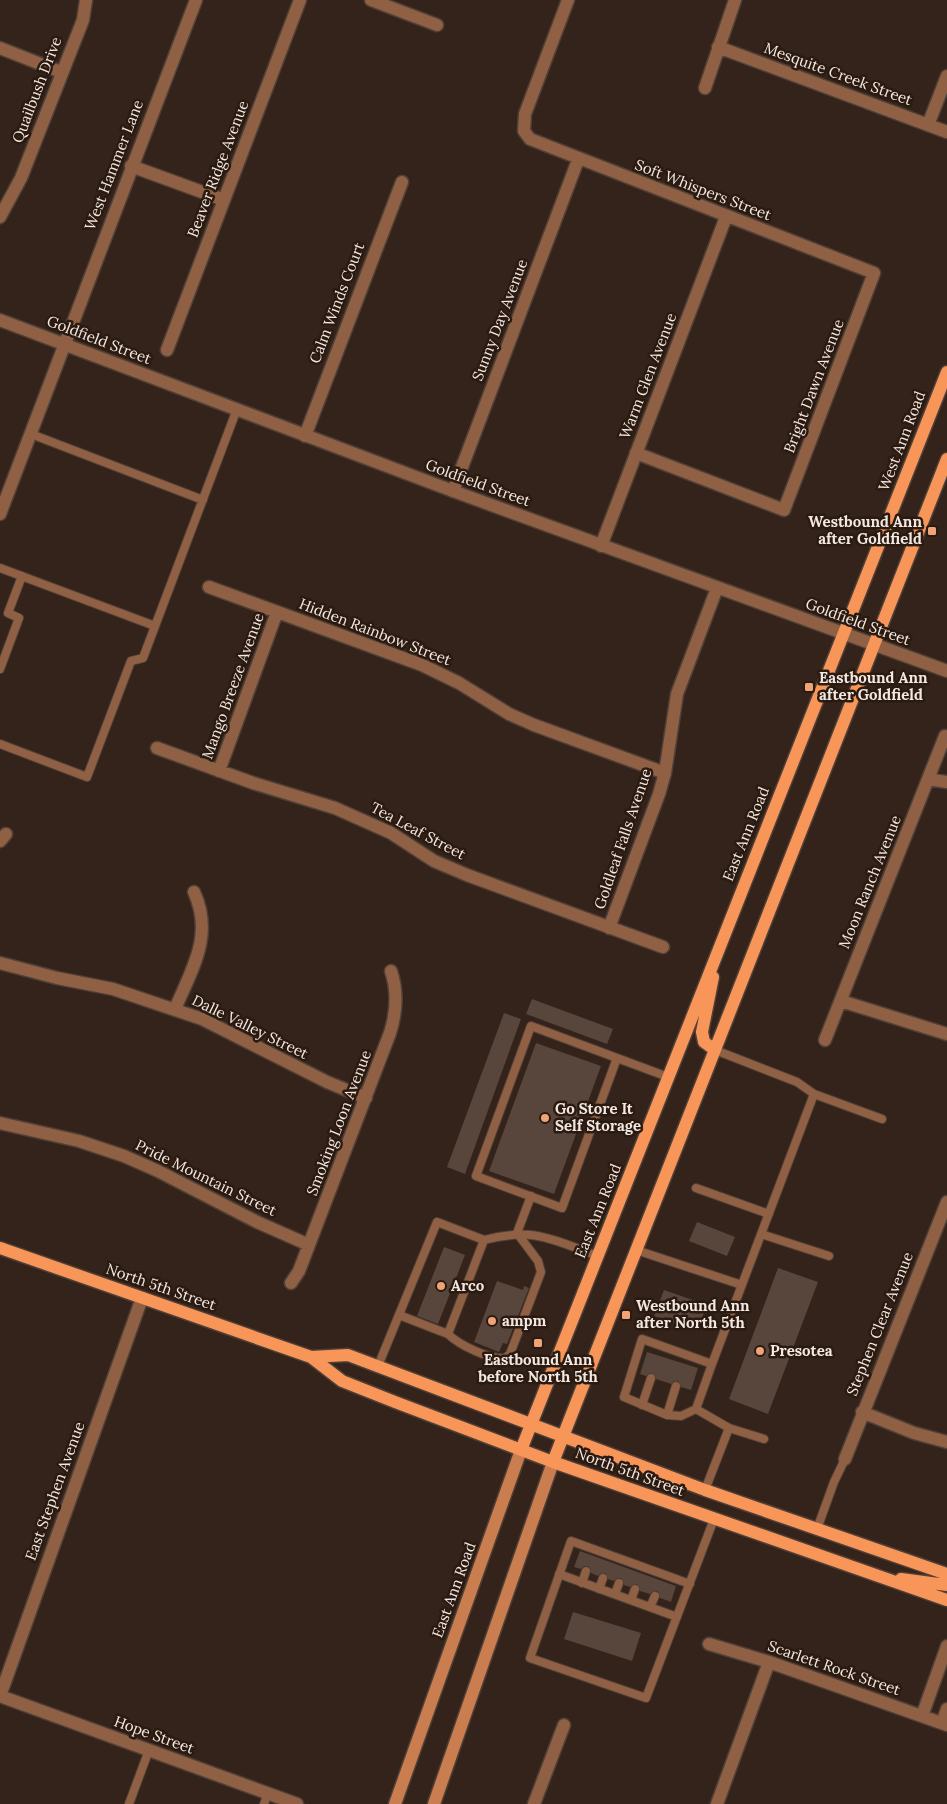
<svg xmlns="http://www.w3.org/2000/svg" width="947" height="1804" font-family="Lora,serif">
  <style>
    .building { fill: #58453b }
    .lines { fill: none; stroke-linecap: round; stroke-linejoin: round }
    .service-casing { stroke: #4f3f36; stroke-width: 10 }
    .minor-casing { stroke: #4f3f36; stroke-width: 15 }
    .tertiary-casing { stroke: #4f3f36; stroke-width: 15 }
    .secondary-casing { stroke: #4f3f36; stroke-width: 15 }
    .primary-casing { stroke: #4f3f36; stroke-width: 15 }
    .service { stroke: #8f6044; stroke-width: 8 }
    .minor { stroke: #8f6044; stroke-width: 12 }
    .tertiary { stroke: #8f6044; stroke-width: 12 }
    .secondary { stroke: #ca7e50; stroke-width: 12 }
    .primary { stroke: #f89558; stroke-width: 12 }
    .poi-dot { fill: #efa377; stroke: #2a1a10; stroke-width: 2 }
    .labels { text-anchor: middle; stroke-width: 5; stroke-linejoin: round; paint-order: stroke }
    .street-label { font-size: 15px; fill: #f4e8e2; stroke: #2a1a10 }
    .poi-label { font-size: 15px; font-weight: bold; fill: #f4e8e2; stroke: #2a1a10; text-anchor: start }
  </style>
  <rect width="100%" height="100%" fill="#34231a"/>
  <!-- building -->
  <path class="building" d="M532 999 613 1029 607 1044 526 1014Z
    M504 1013 521 1019 465 1174 447 1167Z
    M536 1043 601 1066 554 1194 489 1171Z
    M697 1222 735 1237 727 1256 689 1241Z
    M444 1247 465 1255 438 1324 417 1316Z
    M778 1268 818 1282 768 1414 729 1399Z
    M497 1281 523 1290 524 1286 529 1288 507 1344 503 1343 499 1352 474 1342Z
    M664 1290 707 1305 697 1331 654 1316Z
    M647 1352 698 1368 691 1390 681 1387 678 1381 671 1384 656 1379 652 1373 646 1376 640 1374Z
    M580 1551 676 1586 671 1602 660 1598 657 1591 650 1594 640 1591 637 1584 630 1587 624 1585 621 1578H618L614 1581 608 1579 605 1573 598 1576 591 1573 588 1566H584L581 1569 574 1567Z
    M573 1612 641 1633 632 1661 564 1639Z"/>
  <g class="lines">
    <defs>
      <path id="service" d="M31 434 203 500
        M0 568 155 626
        M0 669 19 618 8 613 22 576
        M0 744 87 777 131 661 143 658 237 409
        M715 1050 797 1082 814 1094
        M617 1058 562 1208 476 1176 531 1026 668 1077
        M696 1188 769 1214
        M761 1234 829 1256
        M636 1250 742 1285
        M399 1315 448 1334 484 1240C534 1227 551 1239 598 1256
        M448 1334C459 1345 490 1360 505 1358L510 1354 541 1272 538 1261 517 1233 531 1196
        M378 1366 437 1222 484 1240
        M642 1405 651 1378
        M696 1409 712 1364
        M667 1415 676 1386
        M729 1428 764 1439
        M705 1490 729 1428 696 1409 681 1416 667 1415 624 1397 642 1339 712 1364 814 1094 882 1119
        M817 1529 834 1482 845 1459
        M559 1574 677 1617
        M582 1583 586 1571
        M690 1584 571 1541 530 1658 646 1698 714 1519
        M599 1589 603 1578
        M615 1594 619 1583
        M631 1600 635 1589
        M650 1607 655 1596
        M129 1804 149 1750
        M264 1804 268 1793"/>
      <path id="minor" d="M371 0 437 25
        M568 0 525 114 524 131 530 139 874 273 784 510 636 453
        M718 47 947 132
        M0 48 61 72
        M705 88 735 0
        M928 125 947 76
        M131 166 224 200
        M0 217 21 178 83 20 86 0
        M167 350 300 0
        M305 436 402 182
        M453 491 578 160
        M601 546 726 217
        M209 587 422 665 459 683 509 714 534 725 665 773
        M157 748 253 783 335 808 391 833 434 861 467 875 663 947
        M219 771 277 612
        M928 779 947 782
        M0 841 6 834
        M609 928 659 794 665 773 677 694 717 588
        M0 963 57 978 113 989 202 1019 327 1082 366 1098
        M841 1001 947 1034
        M175 1009C192 969 214 935 194 892
        M825 1040 945 736
        M0 1123 79 1141 124 1156 158 1171 257 1222 309 1245
        M291 1283 299 1271 390 1033C397 1011 398 992 391 971
        M862 1412 914 1433 947 1442
        M845 1459 947 1202
        M709 1644 769 1662 947 1725
        M0 1696 142 1298
        M0 1696 297 1804
        M922 1716 947 1646
        M942 1723 947 1709
        M534 1804 564 1725
        M717 1804 769 1662"/>
      <path id="tertiary" d="M0 320 453 491 947 671
        M0 514 196 0"/>
      <path id="secondary" d="M395 1804 521 1450
        M434 1804 553 1462"/>
      <path id="primary" d="M713 977 702 1032 704 1042 715 1050
        M0 1248 311 1357 342 1381 395 1402 553 1462 947 1600
        M311 1357 348 1355 705 1490 947 1574
        M521 1450 947 372
        M553 1462 947 459
        M901 1579 947 1585"/>
    </defs>
    <!-- service casing -->
    <use href="#service" class="service-casing"/>
    <!-- minor casing -->
    <use href="#minor" class="minor-casing"/>
    <!-- tertiary casing -->
    <use href="#tertiary" class="tertiary-casing"/>
    <!-- secondary casing -->
    <use href="#secondary" class="secondary-casing"/>
    <!-- primary casing -->
    <use href="#primary" class="primary-casing"/>
    <!-- service -->
    <use href="#service" class="service"/>
    <!-- minor -->
    <use href="#minor" class="minor"/>
    <!-- tertiary -->
    <use href="#tertiary" class="tertiary"/>
    <!-- secondary -->
    <use href="#secondary" class="secondary"/>
    <!-- primary -->
    <use href="#primary" class="primary"/>
  </g>
  <!-- markers -->
  <g class="poi-dot">
    <rect x="927" y="526" width="10" height="10" rx="2.5"/>
    <rect x="804" y="682" width="10" height="10" rx="2.5"/>
    <circle cx="545" cy="1118" r="5"/>
    <circle cx="441" cy="1286" r="5"/>
    <rect x="621" y="1310" width="10" height="10" rx="2.5"/>
    <circle cx="492" cy="1321" r="5"/>
    <rect x="533" y="1338" width="10" height="10" rx="2.5"/>
    <circle cx="760" cy="1351" r="5"/>
  </g>
  <g class="labels">
    <!-- street labels -->
    <g class="street-label">
      <text transform="translate(838 74) rotate(20)" y="5">Mesquite Creek Street</text>
      <text transform="translate(37 90) rotate(-69)" y="5">Quailbush Drive</text>
      <text transform="translate(114 165) rotate(-69)" y="5">West Hammer Lane</text>
      <text transform="translate(218 169) rotate(-69)" y="5">Beaver Ridge Avenue</text>
      <text transform="translate(703 190) rotate(21)" y="5">Soft Whispers Street</text>
      <text transform="translate(337 303) rotate(-69)" y="5">Calm Winds Court</text>
      <text transform="translate(500 320) rotate(-69)" y="5">Sunny Day Avenue</text>
      <text transform="translate(99 340) rotate(21)" y="5">Goldfield Street</text>
      <text transform="translate(648 376) rotate(-69)" y="5">Warm Glen Avenue</text>
      <text transform="translate(814 386) rotate(-69)" y="5">Bright Dawn Avenue</text>
      <text transform="translate(902 441) rotate(-69)" y="5">West Ann Road</text>
      <text transform="translate(478 483) rotate(20)" y="5">Goldfield Street</text>
      <text transform="translate(858 622) rotate(20)" y="5">Goldfield Street</text>
      <text transform="translate(375 632) rotate(21)" y="5">Hidden Rainbow Street</text>
      <text transform="translate(233 686) rotate(-70)" y="5">Mango Breeze Avenue</text>
      <text transform="translate(418 831) rotate(28)" y="5">Tea Leaf Street</text>
      <text transform="translate(746 834) rotate(-68)" y="5">East Ann Road</text>
      <text transform="translate(623 839) rotate(-71)" y="5">Goldleaf Falls Avenue</text>
      <text transform="translate(870 882) rotate(-68)" y="5">Moon Ranch Avenue</text>
      <text transform="translate(250 1027) rotate(26)" y="5">Dalle Valley Street</text>
      <text transform="translate(339 1123) rotate(-69)" y="5">Smoking Loon Avenue</text>
      <text transform="translate(206 1178) rotate(26)" y="5">Pride Mountain Street</text>
      <text transform="translate(598 1211) rotate(-68)" y="5">East Ann Road</text>
      <text transform="translate(161 1287) rotate(19)" y="5">North 5th Street</text>
      <text transform="translate(880 1324) rotate(-68)" y="5">Stephen Clear Avenue</text>
      <text transform="translate(630 1472) rotate(20)" y="5">North 5th Street</text>
      <text transform="translate(55 1491) rotate(-70)" y="5">East Stephen Avenue</text>
      <text transform="translate(454 1590) rotate(-70)" y="5">East Ann Road</text>
      <text transform="translate(834 1668) rotate(19)" y="5">Scarlett Rock Street</text>
      <text transform="translate(154 1735) rotate(20)" y="5">Hope Street</text>
    </g>
    <!-- poi labels -->
    <g class="poi-label">
      <text x="922" y="527" text-anchor="end">Westbound Ann<tspan x="922" dy="17">after Goldfield</tspan></text>
      <text x="819" y="683">Eastbound Ann<tspan x="819" dy="17">after Goldfield</tspan></text>
      <text x="555" y="1114">Go Store It<tspan x="555" dy="17">Self Storage</tspan></text>
      <text x="451" y="1291">Arco</text>
      <text x="636" y="1311">Westbound Ann<tspan x="636" dy="17">after North 5th</tspan></text>
      <text x="502" y="1326">ampm</text>
      <text x="770" y="1356">Presotea</text>
      <text x="538" y="1365" text-anchor="middle">Eastbound Ann<tspan x="538" dy="17">before North 5th</tspan></text>
    </g>
  </g>
</svg>
